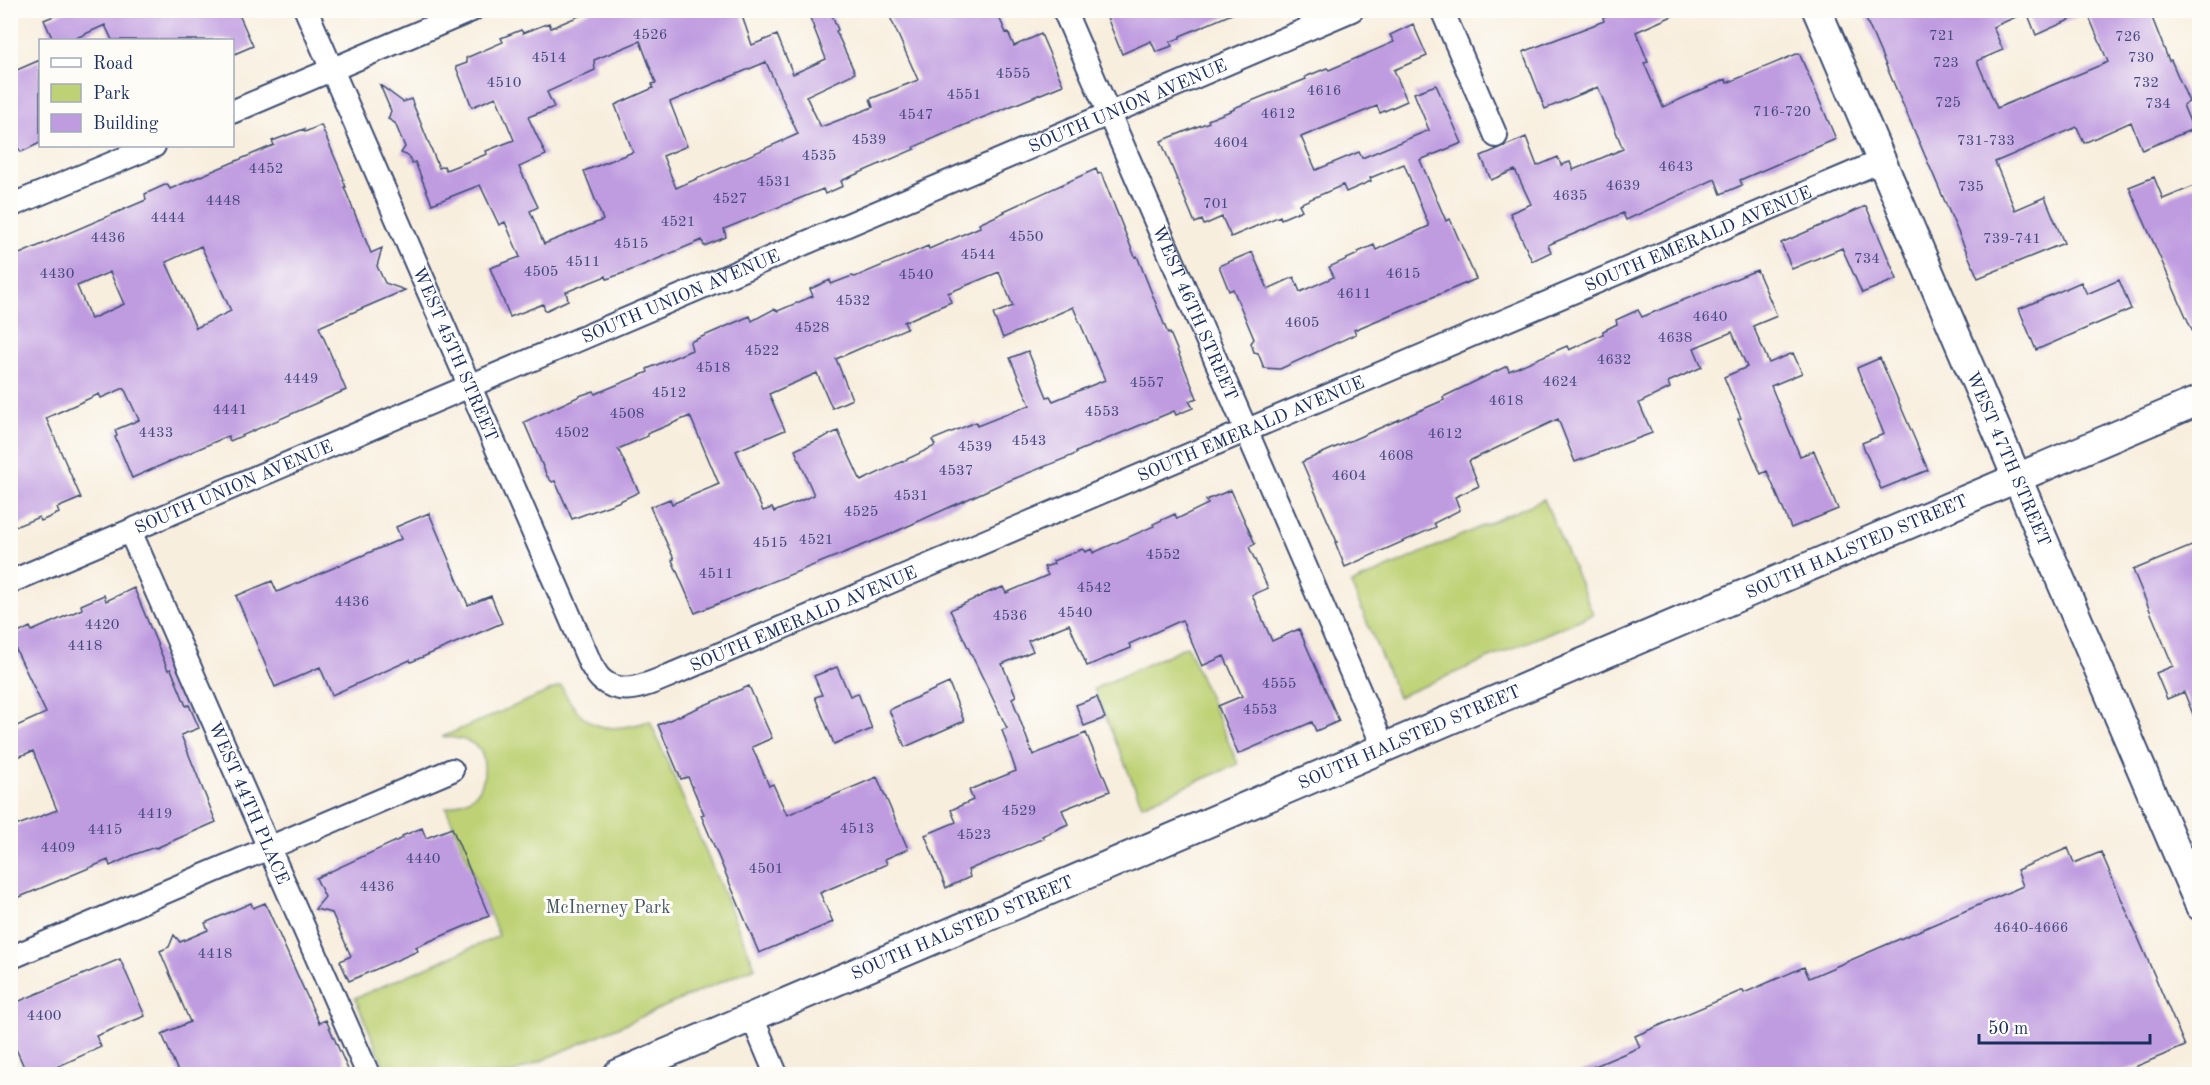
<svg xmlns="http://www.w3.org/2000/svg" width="2210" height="1085" font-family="'Old Standard TT',serif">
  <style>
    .green { fill: #bed174; stroke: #6c8069; stroke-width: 1.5 }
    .building { fill: #bf9be0; fill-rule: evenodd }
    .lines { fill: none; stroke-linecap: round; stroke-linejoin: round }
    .minor-casing { stroke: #3c4c71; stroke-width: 26 }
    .major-casing { stroke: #3c4c71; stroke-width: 32 }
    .minor { stroke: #fff; stroke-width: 22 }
    .major { stroke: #fff; stroke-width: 28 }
    .labels { text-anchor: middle; stroke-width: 6; stroke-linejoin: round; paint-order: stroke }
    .number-label { font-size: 15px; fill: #444a7e }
    .street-label { font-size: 18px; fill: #1b2f5e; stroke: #fdfcf7 }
    .park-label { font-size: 18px; fill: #445864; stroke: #fdfcf7 }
  </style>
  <rect width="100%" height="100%" fill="#fdfcf7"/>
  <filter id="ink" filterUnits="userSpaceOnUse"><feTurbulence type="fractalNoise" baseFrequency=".0167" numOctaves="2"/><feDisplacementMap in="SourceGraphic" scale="12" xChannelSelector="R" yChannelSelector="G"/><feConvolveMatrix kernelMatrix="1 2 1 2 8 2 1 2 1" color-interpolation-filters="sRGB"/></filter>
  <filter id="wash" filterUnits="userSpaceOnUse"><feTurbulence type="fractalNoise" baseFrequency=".008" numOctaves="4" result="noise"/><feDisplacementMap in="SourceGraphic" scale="24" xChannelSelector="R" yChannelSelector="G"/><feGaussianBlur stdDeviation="1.35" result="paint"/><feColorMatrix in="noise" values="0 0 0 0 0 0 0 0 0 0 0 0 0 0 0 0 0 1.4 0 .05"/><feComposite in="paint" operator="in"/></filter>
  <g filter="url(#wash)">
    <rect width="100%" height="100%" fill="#f8eede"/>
    <!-- green -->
    <path class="green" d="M1544 499 1593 614 1398 697 1351 584Z
      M1187 646 1238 764 1142 805 1094 689Z
      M561 686C583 730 605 735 650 721L755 967 511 1074H388L355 998 499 936 446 808C457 804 472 800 479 790 486 778 487 753 475 745 466 739 453 737 442 737Z"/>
    <g id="blocks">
      <!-- building -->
      <path class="building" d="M68 10H237L253 46 232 55V40H112L105 25 72 40H53L44 20Z
        M593 10H740L752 45 777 35 793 74 826 59 807 10H830L838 30 836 31 855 73 806 96 821 127 873 107 870 99 918 80 887 10H996L1006 33 1008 32 1014 46 1041 34 1063 85 962 126 914 147 915 149 843 180 841 181 843 186 825 194 823 189 724 229 726 237 704 246 702 240 629 271 607 279 606 276 566 292 568 300 545 311 543 304 510 317 490 268 520 257 505 222 499 225 480 185 432 204 415 162 412 163 409 156 401 153 405 147 395 123 388 119 391 111 380 85 403 102 411 99 439 168 444 166 446 170 487 154 486 151 514 140 496 97 472 107 456 67 467 63 466 58 503 42 501 38 521 30 523 33 549 23 551 28ZM640 41 656 83 652 84 653 88 615 105 633 152 584 171 603 220 544 244 530 211 538 207 519 167 546 155 528 117 554 107 547 92 595 70 594 60ZM766 62 798 134 676 188 663 156 687 146 670 102Z
        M1104 10H1239V11L1180 36V38L1170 42 1172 46 1156 52 1151 41 1122 54Z
        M1623 10H1686L1636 32 1648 62 1644 63 1663 107 1726 79 1727 83 1799 53 1836 139 1740 180 1742 185 1721 194 1715 179 1626 220 1623 213 1548 245 1551 252 1532 261 1510 213 1531 204 1515 170 1491 180 1481 156 1526 137 1537 166 1558 157 1561 165 1570 162 1573 170 1623 149 1598 87 1545 109 1523 52 1604 21 1603 18Z
        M1862 10H2149L2169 61 2171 60 2189 102 2183 105 2193 129 2142 150 2131 122 2084 143 2077 127 1995 162 2015 210 2045 197 2064 243 1978 278ZM2027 12 2036 35 2087 12 2108 62 1997 108 1977 61 2003 50 1993 27Z
        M1413 24 1427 56 1394 70 1407 101 1380 113 1377 106 1301 137 1316 170 1359 152 1362 158 1429 130 1414 93 1436 85 1462 143 1420 160 1446 221 1450 219 1476 279 1354 330 1356 334 1280 369 1264 368 1258 353 1254 352 1251 343 1254 339 1233 289 1229 291 1219 266 1252 252 1268 289 1294 277 1300 292 1334 277 1329 267 1358 254V252L1374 245 1376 250 1429 226 1404 164 1370 178 1371 181 1346 192 1343 185 1299 204 1302 210 1281 219 1280 216 1231 237 1222 217 1204 225 1202 220 1195 223 1161 141 1209 122 1208 120 1235 109 1234 108 1306 79 1305 77 1327 68 1329 70 1394 42 1390 35Z
        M40 60V143L21 152 18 148 10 151V73Z
        M321 125 344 179 343 180 346 187H344L371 253 382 248 377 266 385 283 405 290 319 327 346 390 230 441 228 436 132 478 115 437 117 436 115 430 139 420 124 388 101 398 99 394 46 418 81 498 57 508 59 513 41 521 39 517 10 529V258L146 200 145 194 167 184 170 189 274 145 272 141 304 129 305 132ZM201 246 231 311 196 328 166 262ZM110 272 124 304 91 319 77 286Z
        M1096 169 1098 174 1101 173 1135 257 1137 256 1168 334 1170 333 1197 398 1189 401 1193 408 1176 415 1174 411 1076 452V454L1001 484 886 536 695 613 672 560 674 559 650 507 670 499 672 504 719 484 690 416 647 434 648 436 618 449 639 492 618 502 572 519 555 481 552 482 547 476 524 422 582 395 594 391 595 394 648 372 647 369 692 350 690 342 750 316 752 321 774 309 778 311 813 296 810 289 830 280 831 284 852 276 855 277 928 246 929 249 980 227 979 224 1005 212 1004 211ZM999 272 1013 306 993 314 1003 338 1073 307 1105 380 1053 401 1050 396 1047 397 1028 351 1010 358 1030 405 977 426 976 422 932 440 935 445 933 447 861 481 838 431 795 450 814 495 774 512 772 508 763 511 736 451 785 430 769 394 817 373 832 408 852 399 836 359 907 328 904 322 951 302 948 293Z
        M2154 177 2163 199 2199 184V346L2129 187Z
        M1866 206 1897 279 1862 293 1842 248 1792 269 1781 243Z
        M1757 270 1777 316 1753 326 1769 363 1793 353 1802 373 1771 386 1800 456 1814 451 1838 509 1791 528 1767 471 1761 474 1738 419 1741 418 1724 377 1747 367 1732 332 1694 348 1702 367 1668 382 1670 388 1639 403 1652 433 1575 462 1558 419 1469 461 1479 486 1455 497 1460 510 1434 523 1436 527 1345 567 1335 542H1337L1302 462 1444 400 1443 397 1507 366 1509 371 1567 346 1569 350 1603 334V331L1617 324 1616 320 1638 310 1642 317Z
        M2119 280 2131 309 2036 350 2019 309 2081 282 2087 294Z
        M1880 358 1928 470 1881 489 1862 443 1884 434 1857 368Z
        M1231 490 1255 544 1249 547 1268 588 1252 595 1272 641 1299 629 1339 721 1316 731 1312 722 1238 754 1218 706 1242 696 1224 656 1202 666 1182 620 1129 644 1131 648 1087 666 1069 624 1028 641 1033 651 1002 664 1016 696 1012 698 1033 755 1086 733 1110 791 1062 810 1068 824 1042 836 1044 838 968 870 970 877 946 888 925 835 956 822 951 810 973 800 969 790 1016 771 1002 730 1007 728 950 610 996 589V590L1003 587 1006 593 1048 575 1044 567 1054 564 1053 561 1083 549 1085 552 1092 549 1093 553 1154 526 1153 524 1175 514 1177 519 1208 504 1206 500Z
        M429 513 468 605 491 596 502 623 411 662 410 660 332 695 320 667 275 687 236 596 272 581 277 592 401 539 396 527Z
        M2199 543V729L2184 692 2167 699 2156 673 2173 666 2133 570Z
        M134 588 168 670 171 669 186 706 189 705 199 728 181 735 216 822 156 848 155 847 133 855 110 866 108 860 10 901V828L57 810 33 751 10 760V729L46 713 10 637 30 627 32 631 82 609 81 605 104 595 106 601Z
        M837 667 850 696 858 693 872 729 834 744 815 697 822 695 814 676Z
        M949 683 964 721 905 747 889 710Z
        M749 686 772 738 752 747 769 786 773 784 787 815 877 777 908 849 885 859 887 864 820 893 833 922 759 953 701 815 704 814 688 777 681 779 658 725Z
        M1097 697 1105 718 1084 726 1076 705Z
        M422 828 426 838 452 828 489 916 416 947 418 951 349 981 340 961 351 956 332 913 315 909 325 897 316 878 403 838 402 836Z
        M2068 848 2074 863 2101 852 2185 1046 2118 1074H1576L1640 1047 1635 1036 1743 990 1744 993 1804 967 1809 978 2023 886 2017 870Z
        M251 903 253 908 265 903 319 1023 326 1020 350 1074H179L162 1034 190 1022 160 951 169 947 174 935 180 942 208 930 205 923Z
        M120 959 145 1016 96 1036 101 1047 50 1070 53 1074H27L10 1035V1005Z"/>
    </g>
  </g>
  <g filter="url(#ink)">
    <use href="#blocks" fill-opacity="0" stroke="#3c4c71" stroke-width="1.5"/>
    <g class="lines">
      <defs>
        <g id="minor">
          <path id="s1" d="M306 10 591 665C594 669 597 676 602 680 623 698 652 683 673 674L1881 161"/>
          <path id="s2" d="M1064 10 1384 748"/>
          <path d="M1442 10 1496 136"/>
          <path d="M232 112 472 10"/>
          <path d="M10 206 154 146"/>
          <path id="s3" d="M130 531 368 1074"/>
          <path id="s4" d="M10 582 1352 10"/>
          <path d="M10 958 452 770"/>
          <path d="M752 1017 776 1074"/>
        </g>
        <g id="major">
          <path id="s5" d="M1817 10 2200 906"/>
          <path id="s6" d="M618 1074 2200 400"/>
        </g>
      </defs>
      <!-- minor casing -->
      <use href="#minor" class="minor-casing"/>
      <!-- major casing -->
      <use href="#major" class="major-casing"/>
      <!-- minor -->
      <use href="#minor" class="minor"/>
      <!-- major -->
      <use href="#major" class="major"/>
    </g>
  </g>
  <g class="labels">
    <!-- number labels -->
    <g class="number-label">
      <text x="650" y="39">4526</text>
      <text x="1942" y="40">721</text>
      <text x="2128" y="41">726</text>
      <text x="549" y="62">4514</text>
      <text x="2141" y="62">730</text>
      <text x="1946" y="67">723</text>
      <text x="1013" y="78">4555</text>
      <text x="504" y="87">4510</text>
      <text x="2146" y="87">732</text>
      <text x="1324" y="95">4616</text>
      <text x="964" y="99">4551</text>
      <text x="1948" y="107">725</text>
      <text x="2158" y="108">734</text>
      <text x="1782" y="116">716-720</text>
      <text x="1278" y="118">4612</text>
      <text x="916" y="119">4547</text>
      <text x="869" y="144">4539</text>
      <text x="1986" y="145">731-733</text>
      <text x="1231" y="147">4604</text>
      <text x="819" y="160">4535</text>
      <text x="1676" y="171">4643</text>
      <text x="266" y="173">4452</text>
      <text x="774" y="186">4531</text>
      <text x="1623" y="190">4639</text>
      <text x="1971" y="191">735</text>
      <text x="1570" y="200">4635</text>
      <text x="730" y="203">4527</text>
      <text x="223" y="205">4448</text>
      <text x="1216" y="208">701</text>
      <text x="168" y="222">4444</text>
      <text x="678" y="226">4521</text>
      <text x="1026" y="241">4550</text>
      <text x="108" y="242">4436</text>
      <text x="2012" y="243">739-741</text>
      <text x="631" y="248">4515</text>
      <text x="978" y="259">4544</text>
      <text x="1867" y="263">734</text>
      <text x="583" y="266">4511</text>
      <text x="541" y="276">4505</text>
      <text x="57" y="278">4430</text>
      <text x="1403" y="278">4615</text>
      <text x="916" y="279">4540</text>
      <text x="1354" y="298">4611</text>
      <text x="853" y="305">4532</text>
      <text x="1710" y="321">4640</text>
      <text x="1302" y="327">4605</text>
      <text x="812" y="332">4528</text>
      <text x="1675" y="342">4638</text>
      <text x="762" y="355">4522</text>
      <text x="1614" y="364">4632</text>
      <text x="713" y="372">4518</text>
      <text x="301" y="383">4449</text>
      <text x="1560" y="386">4624</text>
      <text x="1147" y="387">4557</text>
      <text x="669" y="397">4512</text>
      <text x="1506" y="405">4618</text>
      <text x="230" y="414">4441</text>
      <text x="1102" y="416">4553</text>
      <text x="627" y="418">4508</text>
      <text x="156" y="437">4433</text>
      <text x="572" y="437">4502</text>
      <text x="1445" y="438">4612</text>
      <text x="1029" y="445">4543</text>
      <text x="975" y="451">4539</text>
      <text x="1396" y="460">4608</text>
      <text x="956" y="475">4537</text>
      <text x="1349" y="480">4604</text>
      <text x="911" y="500">4531</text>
      <text x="861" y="516">4525</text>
      <text x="816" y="544">4521</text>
      <text x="770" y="547">4515</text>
      <text x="1163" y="559">4552</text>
      <text x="716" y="578">4511</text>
      <text x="1094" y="592">4542</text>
      <text x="352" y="606">4436</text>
      <text x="1075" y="617">4540</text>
      <text x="1010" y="620">4536</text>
      <text x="102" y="629">4420</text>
      <text x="85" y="650">4418</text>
      <text x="1279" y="688">4555</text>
      <text x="1260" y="714">4553</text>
      <text x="1019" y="815">4529</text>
      <text x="155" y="818">4419</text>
      <text x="857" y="833">4513</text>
      <text x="105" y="834">4415</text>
      <text x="974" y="839">4523</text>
      <text x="58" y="852">4409</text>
      <text x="423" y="863">4440</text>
      <text x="766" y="873">4501</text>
      <text x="377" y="891">4436</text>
      <text x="2031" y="932">4640-4666</text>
      <text x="215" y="958">4418</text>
      <text x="44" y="1020">4400</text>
    </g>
    <!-- street labels -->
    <g class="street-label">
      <text dy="6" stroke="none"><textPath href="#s4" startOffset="1215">SOUTH UNION AVENUE</textPath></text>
      <text dy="6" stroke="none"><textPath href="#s1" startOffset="1922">SOUTH EMERALD AVENUE</textPath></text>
      <text dy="6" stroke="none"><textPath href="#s4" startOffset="729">SOUTH UNION AVENUE</textPath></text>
      <text dy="6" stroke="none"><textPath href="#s2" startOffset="330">WEST 46TH STREET</textPath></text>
      <text dy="6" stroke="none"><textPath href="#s1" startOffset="375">WEST 45TH STREET</textPath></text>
      <text dy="6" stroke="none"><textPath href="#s1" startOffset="1436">SOUTH EMERALD AVENUE</textPath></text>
      <text dy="6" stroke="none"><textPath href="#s5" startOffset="488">WEST 47TH STREET</textPath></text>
      <text dy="6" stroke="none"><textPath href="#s4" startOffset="243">SOUTH UNION AVENUE</textPath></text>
      <text dy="6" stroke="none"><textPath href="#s6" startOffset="1346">SOUTH HALSTED STREET</textPath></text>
      <text dy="6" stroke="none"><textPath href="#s1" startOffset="950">SOUTH EMERALD AVENUE</textPath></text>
      <text dy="6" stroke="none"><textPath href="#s6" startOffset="860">SOUTH HALSTED STREET</textPath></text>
      <text dy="6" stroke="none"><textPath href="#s3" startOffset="297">WEST 44TH PLACE</textPath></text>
      <text dy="6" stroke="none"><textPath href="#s6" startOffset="374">SOUTH HALSTED STREET</textPath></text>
    </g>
    <!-- park labels -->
    <g class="park-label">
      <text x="608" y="913">McInerney Park</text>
    </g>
  </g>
  <!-- margin -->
  <rect width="2210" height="1085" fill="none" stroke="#fdfcf7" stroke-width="36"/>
  <!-- legend -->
  <rect x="39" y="39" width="195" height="108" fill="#fdfcf7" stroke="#a3aaba" stroke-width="1.5"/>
  <rect x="51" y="58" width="30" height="9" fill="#ffffff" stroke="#a3aaba" stroke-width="1.5"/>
  <text x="93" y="69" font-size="18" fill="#1b2f5e">Road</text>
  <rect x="51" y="84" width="30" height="18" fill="#bed174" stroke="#a3aaba" stroke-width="1.5"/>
  <text x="93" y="99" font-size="18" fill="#1b2f5e">Park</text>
  <rect x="51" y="114" width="30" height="18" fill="#bf9be0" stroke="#a3aaba" stroke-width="1.5"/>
  <text x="93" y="129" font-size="18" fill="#1b2f5e">Building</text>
  <!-- scale -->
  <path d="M1979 1034v9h171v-9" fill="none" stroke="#1b2f5e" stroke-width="3"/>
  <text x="1988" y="1034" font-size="18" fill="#1b2f5e" stroke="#fdfcf7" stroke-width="4.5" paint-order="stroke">50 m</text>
</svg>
